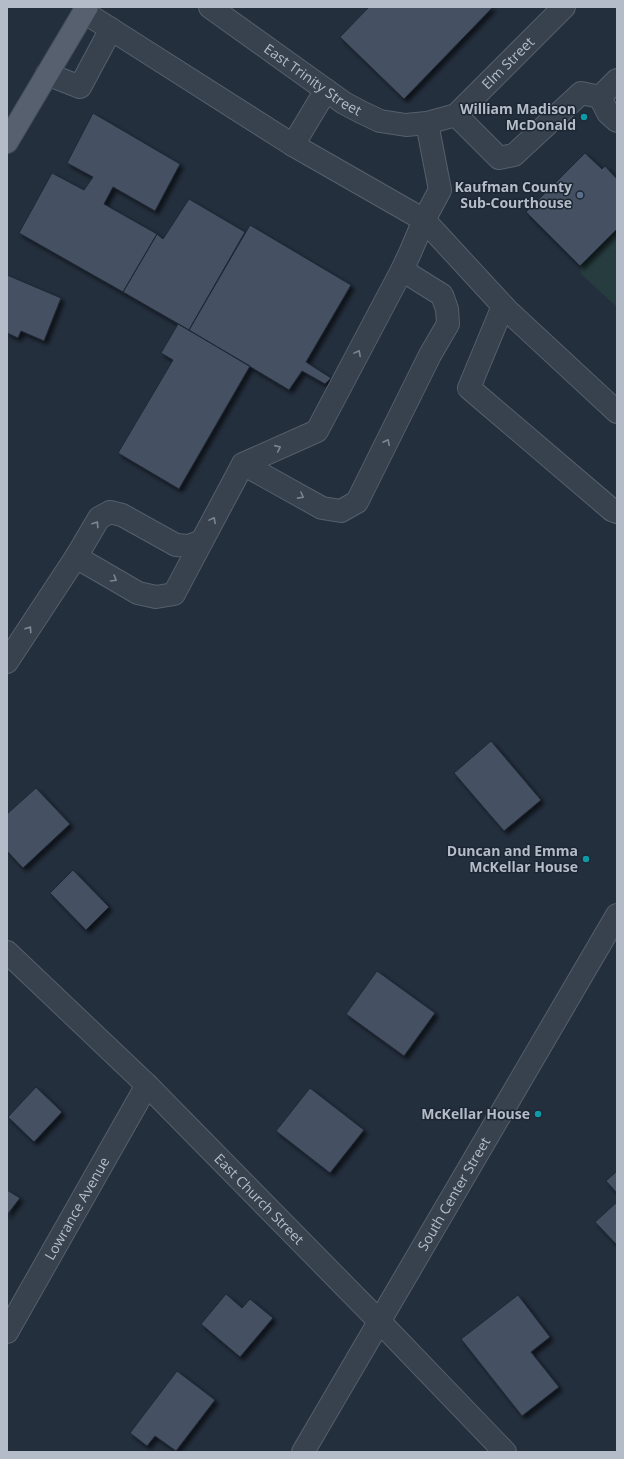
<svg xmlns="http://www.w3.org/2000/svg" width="624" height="1459" font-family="'Open Sans',sans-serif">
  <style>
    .green { fill: #263c3f }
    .building { fill: #455162; stroke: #1f2835; filter: url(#shadow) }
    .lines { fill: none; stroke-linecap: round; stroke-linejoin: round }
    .minor-casing { stroke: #565f6c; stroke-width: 24 }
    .major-casing { stroke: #414a57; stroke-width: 24 }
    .minor { stroke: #38414e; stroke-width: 22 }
    .major { stroke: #56606e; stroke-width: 22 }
    .oneway { stroke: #7c8592 }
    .culture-dot { fill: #0f9aa8; stroke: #1d2633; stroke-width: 1.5 }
    .service-dot { fill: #5c6f8a; stroke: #1d2633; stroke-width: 1.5 }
    .labels { text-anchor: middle; stroke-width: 3; stroke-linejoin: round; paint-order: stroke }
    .street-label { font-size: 14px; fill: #b4bcc9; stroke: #1d2633 }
    .poi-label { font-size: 14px; font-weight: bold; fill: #b4bcc9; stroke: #1d2633; text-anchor: end }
  </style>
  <defs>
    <filter id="shadow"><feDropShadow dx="3.5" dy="3.5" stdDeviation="2" flood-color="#0009"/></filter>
  </defs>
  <rect width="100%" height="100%" fill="#242f3e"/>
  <!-- green -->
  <path class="green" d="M617 229V307L581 274 580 266Z"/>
  <!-- building -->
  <path class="building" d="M369 7H493L404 99 340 37Z
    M93 113 180 164 155 211 113 187 104 204 157 234 123 292 19 233 52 173 84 190 93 177 67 163Z
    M585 153 602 169 605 166 617 179V229L580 266 526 212Z
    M189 199 245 232 189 330 123 292 157 234 163 239Z
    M250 225 351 285 306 362 331 378 325 384 302 371 289 390 189 330Z
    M7 275 61 298 44 341 21 331 18 338 7 333Z
    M178 324 250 366 179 489 118 453 173 360 161 353Z
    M491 741 541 800 504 831 454 773Z
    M36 788 70 824 23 868 7 851V814Z
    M73 870 109 907 86 930 50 893Z
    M377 971 435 1013 404 1056 346 1014Z
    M36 1087 62 1112 34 1142 8 1117Z
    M310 1088 364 1130 330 1173 276 1131Z
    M617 1171V1193L606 1181Z
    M7 1190 20 1198 7 1215Z
    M617 1202V1245L595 1222Z
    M226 1294 242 1308 250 1299 273 1318 240 1357 201 1324Z
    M518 1295 550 1337 531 1352 559 1387 522 1416 461 1339Z
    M177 1371 215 1400 176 1451 155 1436 147 1446 130 1433Z"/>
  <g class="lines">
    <defs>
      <g id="minor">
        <path id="s1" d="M210 7 344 103 361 112 380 121 406 125 427 123 456 115 564 7"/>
        <path d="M84 12 293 145 326 90"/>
        <path d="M47 74 80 87 111 29"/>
        <path d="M617 80 600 97 608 113 617 121"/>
        <path d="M456 115 499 158 514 155 581 93 600 97"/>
        <path d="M293 145 424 220 507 310 617 412"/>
        <path d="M503 306 469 388 612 510 617 512"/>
        <path d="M243 464 317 431 402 270 410 253 424 220 440 190 427 123"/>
        <path d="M76 557 99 518 110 512 122 515 176 545 189 546 202 541 243 464 322 508 341 511 357 502 430 355 448 324 447 309 442 295 402 270"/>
        <path d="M7 662 76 557 138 593 156 597 174 594 202 541"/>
        <path id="s2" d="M7 952 147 1085 379 1321 505 1452"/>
        <path id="s3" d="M7 1332 147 1085"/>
        <path id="s4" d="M303 1452 617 915"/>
      </g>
      <path id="major" d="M7 142 87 7"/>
    </defs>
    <!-- minor casing -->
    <use href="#minor" class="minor-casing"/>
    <!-- major casing -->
    <use href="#major" class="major-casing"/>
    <!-- minor -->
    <use href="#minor" class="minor"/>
    <!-- major -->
    <use href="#major" class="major"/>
  </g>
  <!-- one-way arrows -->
  <defs><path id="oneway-chevron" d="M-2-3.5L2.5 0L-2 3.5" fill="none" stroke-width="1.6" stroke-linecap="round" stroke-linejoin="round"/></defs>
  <g class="oneway">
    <use href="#oneway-chevron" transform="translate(358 353) rotate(-62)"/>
    <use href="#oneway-chevron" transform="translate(387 442) rotate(-64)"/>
    <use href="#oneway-chevron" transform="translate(278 448) rotate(-24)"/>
    <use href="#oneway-chevron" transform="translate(301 496) rotate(29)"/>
    <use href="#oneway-chevron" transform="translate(213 520) rotate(-62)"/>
    <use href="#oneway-chevron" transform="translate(96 524) rotate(-57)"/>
    <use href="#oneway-chevron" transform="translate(114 579) rotate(31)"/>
    <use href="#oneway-chevron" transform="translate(29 629) rotate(-56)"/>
  </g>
  <!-- markers -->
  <g class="culture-dot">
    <circle cx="584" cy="117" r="4"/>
    <circle cx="586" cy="859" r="4"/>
    <circle cx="538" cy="1114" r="4"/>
  </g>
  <circle class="service-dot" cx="580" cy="195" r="4"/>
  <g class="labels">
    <!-- street labels -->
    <g class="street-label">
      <text dy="5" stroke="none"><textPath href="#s1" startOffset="356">Elm Street</textPath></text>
      <text dy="5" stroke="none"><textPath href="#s1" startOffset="126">East Trinity Street</textPath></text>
      <text dy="5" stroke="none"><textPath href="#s4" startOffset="299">South Center Street</textPath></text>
      <text dy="5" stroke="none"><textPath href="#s2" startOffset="353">East Church Street</textPath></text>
      <text dy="5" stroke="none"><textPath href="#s3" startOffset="142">Lowrance Avenue</textPath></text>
    </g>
    <!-- poi labels -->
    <g class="poi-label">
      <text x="576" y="114">William Madison<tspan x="576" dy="16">McDonald</tspan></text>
      <text x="572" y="192">Kaufman County<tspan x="572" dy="16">Sub-Courthouse</tspan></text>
      <text x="578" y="856">Duncan and Emma<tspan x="578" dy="16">McKellar House</tspan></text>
      <text x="530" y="1119">McKellar House</text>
    </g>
  </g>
  <!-- border -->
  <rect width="624" height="1459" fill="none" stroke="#b4bcc9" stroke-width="16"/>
</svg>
